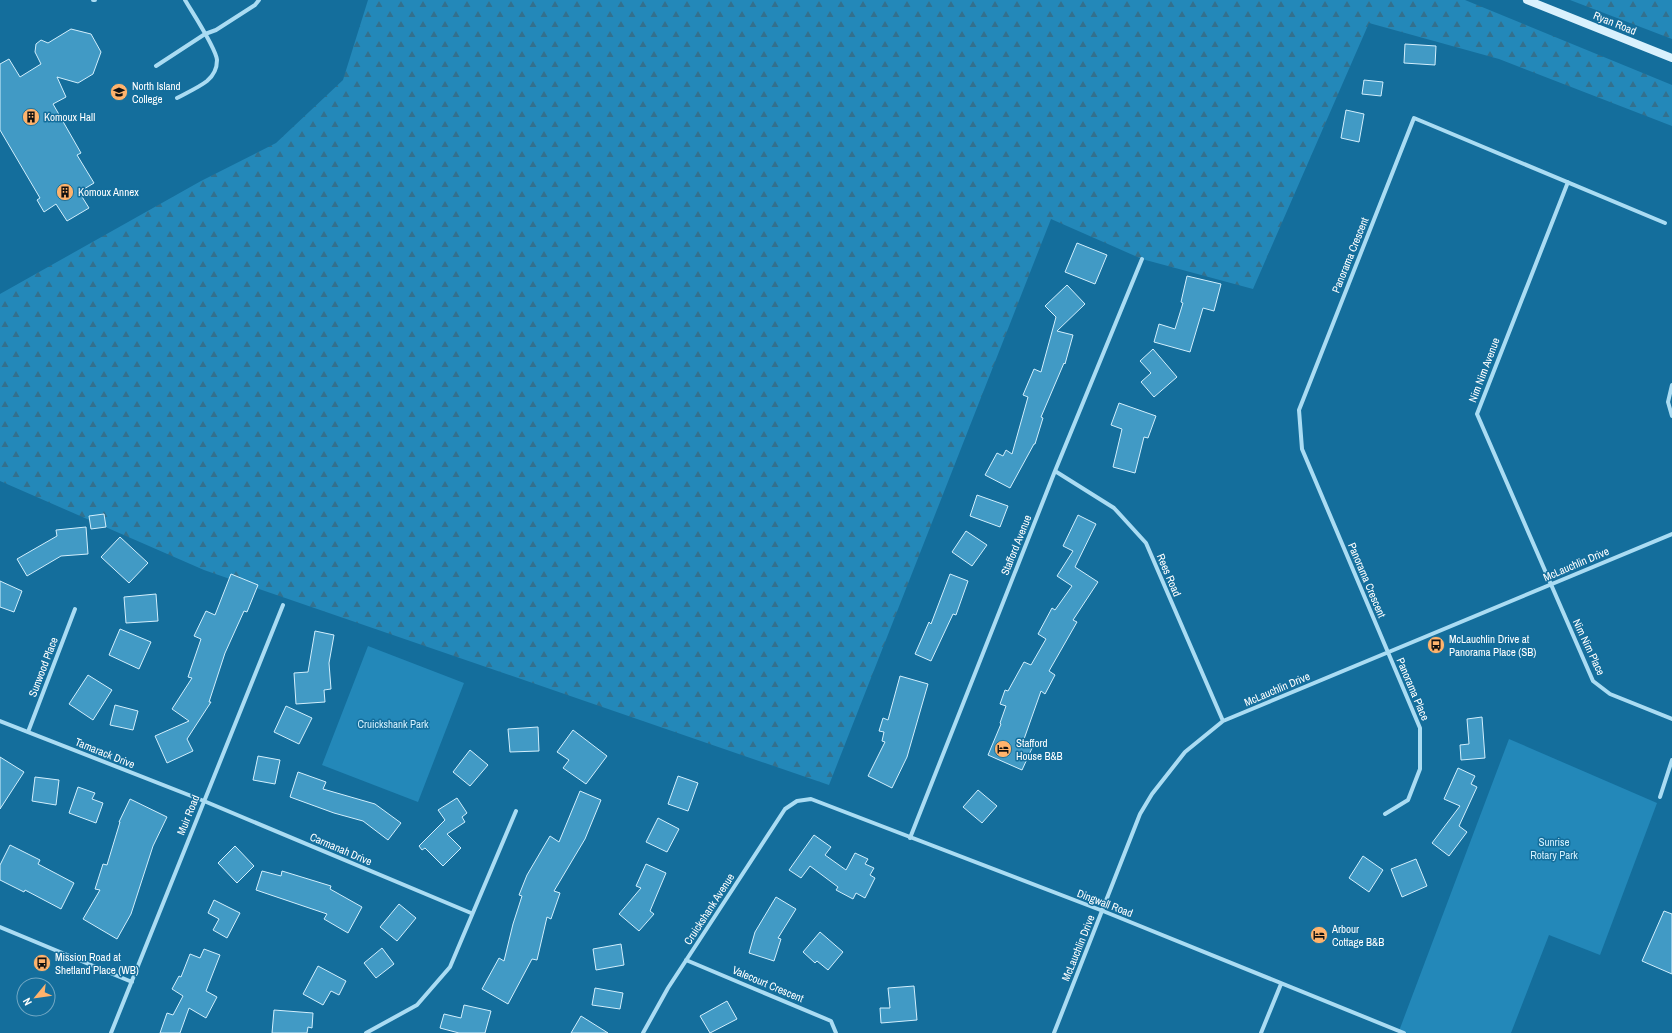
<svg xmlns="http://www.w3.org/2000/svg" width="1672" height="1033" font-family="'Archivo Narrow',sans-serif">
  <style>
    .forest { fill: url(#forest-firs) }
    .park { fill: #2388b9 }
    .building { fill: #419ac5; stroke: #d2effd }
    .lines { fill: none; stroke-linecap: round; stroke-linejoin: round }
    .street { stroke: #aadcf3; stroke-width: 4 }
    .secondary { stroke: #d9f1fd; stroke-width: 8 }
    .labels { text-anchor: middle; stroke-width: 3; stroke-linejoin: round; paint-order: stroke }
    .street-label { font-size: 11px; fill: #fff; stroke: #146e9c }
    .poi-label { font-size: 11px; fill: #fff; stroke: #146e9c; text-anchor: start }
    .park-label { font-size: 11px; fill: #d2effd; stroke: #146e9c }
  </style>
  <defs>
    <pattern id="forest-firs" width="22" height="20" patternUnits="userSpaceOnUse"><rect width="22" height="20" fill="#2388b9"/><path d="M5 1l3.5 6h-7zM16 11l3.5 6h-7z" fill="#33708d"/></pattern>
  </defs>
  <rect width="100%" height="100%" fill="#146e9c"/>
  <!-- forest -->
  <path class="forest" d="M368 0H1465L1672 85V126L1499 59 1369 23 1253 289 1142 259 1051 219 829 785 204 570 0 481V294L201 181 276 143 343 80Z
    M1570 0H1672V39Z"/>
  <!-- park -->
  <path class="park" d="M368 646 464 683 418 802 322 765Z
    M1509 739 1657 803 1600 955 1549 935 1511 1033H1404L1399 1031Z"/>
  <!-- building -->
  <path class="building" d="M71 29 91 34 101 52 93 74 78 83 57 77 66 97 53 104 81 153 77 155 94 183 79 192 89 208 67 221 56 204 44 212 37 200 40 198 0 130V64L9 59 20 77 41 64 35 52 36 44 41 40 48 43Z
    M1405 44 1436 46 1435 65 1404 63Z
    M1364 80 1383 82 1381 96 1362 94Z
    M1346 110 1364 114 1359 142 1341 138Z
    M1077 243 1107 255 1095 284 1065 272Z
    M1187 276 1221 284 1214 311 1203 308 1190 352 1154 342 1159 324 1175 329 1183 303 1181 302Z
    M1067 285 1085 304 1057 331 1073 335 1065 364 1064 363 1041 417 1043 418 1035 444H1034L1010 488 985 475 997 453 1003 456 1006 450 1012 454 1028 397 1023 395 1034 369 1041 372 1056 317 1045 306Z
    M1153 349 1177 377 1154 397 1141 382 1151 373 1140 361Z
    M1119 403 1156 416 1148 438 1144 437 1135 473 1113 467 1122 429 1111 425Z
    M977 495 1008 506 1000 527 970 516Z
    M104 514 106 527 91 529 89 516Z
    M1078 515 1096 524 1075 567 1098 582 1073 620 1077 622 1049 671 1055 675 1045 694 1041 691 1023 742 1033 746 1022 770 988 755 1001 724 1000 723 1006 706 1000 704 1005 690 1008 691 1024 662 1031 665 1046 639 1038 634 1052 608 1055 610 1072 586 1057 576 1073 551 1063 546Z
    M86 527 88 554 61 556 27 576 17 559 57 536 56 530Z
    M966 531 987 545 972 566 952 552Z
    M120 537 148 563 129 583 101 557Z
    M231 574 258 585 247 612 244 611 225 653 209 702H211L187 739 193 751 167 763 155 736 189 721 172 709 192 678 188 677 201 639 194 636 206 611 215 615Z
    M950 574 968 581 956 615 953 614 931 661 915 654 929 622 931 624Z
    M0 581 22 591 14 612 0 607Z
    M156 594 158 621 126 623 124 597Z
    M120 629 151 642 139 669 109 655Z
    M315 631 334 635 329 663 331 689 324 690 325 702 296 704 294 673 308 672Z
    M88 675 112 690 93 720 69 704Z
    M900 676 928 684 907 757 892 788 868 776 885 742 882 741 884 732 879 731 883 718 888 720Z
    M115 705 138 711 133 730 110 725Z
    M286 706 312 718 299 744 274 732Z
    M1482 717 1485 758 1461 760 1460 745 1469 744 1467 719Z
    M538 727 539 751 510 752 508 729Z
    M573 730 607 756 586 784 563 768 569 760 557 752Z
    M470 750 488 765 470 786 453 772Z
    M258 756 280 760 275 784 253 780Z
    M0 757 24 772 0 809Z
    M1458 768 1475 776 1471 784 1477 787 1459 826 1467 832 1449 856 1432 843 1460 806 1444 799Z
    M298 772 326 782 323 789 375 804 401 823 388 840 363 821 334 813 290 797Z
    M678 776 698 783 688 811 668 804Z
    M35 777 59 780 56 805 32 801Z
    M78 787 95 793 92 799 103 803 96 823 69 813Z
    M978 790 997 806 982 823 963 807Z
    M580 791 601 800 585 839 554 891 560 893 551 919 547 917 537 960 532 959 508 1004 482 989 499 958 504 961 513 924 522 896 519 895 527 875 550 836 559 842Z
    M457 798 467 813 462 817 465 822 447 834 461 848 443 866 425 848 422 850 419 846 445 820 438 810Z
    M130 799 167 817 153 846 131 914 117 939 83 919 100 890 95 889 103 864 107 865 120 822H119Z
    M658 818 679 829 667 852 646 842Z
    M814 835 831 847 825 855 846 870 855 853 868 859 865 864 874 868 870 875 875 878 865 898 856 893 853 899 836 890 838 887 810 866 801 878 789 870Z
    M10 845 40 860 38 864 74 883 61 909 25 890 24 892 0 880V865Z
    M235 846 254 866 237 883 218 863Z
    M1363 856 1383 870 1369 892 1349 878Z
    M1416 859 1427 886 1402 897 1391 869Z
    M646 864 666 873 650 911 654 914 639 931 619 914 641 888 636 886Z
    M262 871 281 876 282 871 331 886 330 889 362 907 348 933 324 919 327 914 256 890Z
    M776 897 796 909 778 938 781 939 774 961 749 953 755 932Z
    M214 900 240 913 227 938 213 930 219 919 208 913Z
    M399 904 416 918 397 941 380 927Z
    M1664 911 1672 914V974L1642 961Z
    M820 932 843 952 828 970 817 961 815 963 803 952Z
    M621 944 624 965 596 970 593 949Z
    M382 948 394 964 376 978 364 963Z
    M204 949 220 955 206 991 217 997 206 1018 189 1008 180 1033H160L167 1013 173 1015 183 996 172 989 179 976 181 977 190 954 200 958Z
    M318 966 346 981 339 995 331 991 323 1005 303 994Z
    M914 986 917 1020 881 1023 880 1008H890L888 988Z
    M595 988 623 993 620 1009 592 1005Z
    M727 1001 737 1019 710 1033 700 1016Z
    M464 1005 491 1011 485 1033H459L440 1028 444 1014 461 1018Z
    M274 1010 313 1013 312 1028 308 1027 307 1033H272Z
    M581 1016 608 1033H571Z"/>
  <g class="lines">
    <!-- street -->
    <path class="street" d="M93 0H95
      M156 66 205 34 216 30 255 5 259 0
      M177 98C186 93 198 88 207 81 213 76 217 68 217 60 216 48 192 12 185 0
      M1568 182 1477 414 1593 681 1610 694 1672 719
      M1672 385 1668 402 1672 416
      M1055 471 1114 508 1146 543 1223 721
      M0 721 204 801 471 913
      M28 732 75 609
      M1660 797 1672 760
      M1385 814 1408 800 1420 769V728L1302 449 1299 410 1414 118 1665 223
      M910 838 1055 471 1142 259
      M0 927 132 982
      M686 960 831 1021 836 1033
      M111 1033 283 605
      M366 1033 417 1005 450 967 516 811
      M643 1033 668 988 785 809 797 801 811 799 1103 911 1404 1033
      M1054 1033 1140 814 1152 794 1185 752 1223 721 1672 534
      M1261 1033 1281 984"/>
    <!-- secondary -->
    <path class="secondary" d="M1527 0 1672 58"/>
  </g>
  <!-- icons -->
  <defs>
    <symbol id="university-disc" viewBox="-11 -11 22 22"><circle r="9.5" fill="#ffb36c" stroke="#146e9c"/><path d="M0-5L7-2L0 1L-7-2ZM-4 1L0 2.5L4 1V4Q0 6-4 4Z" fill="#111"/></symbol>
    <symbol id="building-disc" viewBox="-11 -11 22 22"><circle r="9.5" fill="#ffb36c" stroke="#146e9c"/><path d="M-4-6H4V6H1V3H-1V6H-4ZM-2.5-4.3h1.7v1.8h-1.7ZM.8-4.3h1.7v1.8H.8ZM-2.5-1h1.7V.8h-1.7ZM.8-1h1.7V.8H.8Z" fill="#111"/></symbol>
    <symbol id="bus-disc" viewBox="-11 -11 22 22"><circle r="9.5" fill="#ffb36c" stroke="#146e9c"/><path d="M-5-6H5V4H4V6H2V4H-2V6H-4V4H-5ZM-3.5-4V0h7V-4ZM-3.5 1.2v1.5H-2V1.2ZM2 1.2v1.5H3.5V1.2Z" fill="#111"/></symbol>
    <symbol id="hotel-disc" viewBox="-11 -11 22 22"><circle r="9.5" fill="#ffb36c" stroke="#146e9c"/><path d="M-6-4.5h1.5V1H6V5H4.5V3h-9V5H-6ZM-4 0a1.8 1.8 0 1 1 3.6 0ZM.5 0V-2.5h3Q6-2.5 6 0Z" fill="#111"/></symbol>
  </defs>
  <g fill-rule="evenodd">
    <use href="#university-disc" x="109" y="82" width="20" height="20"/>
    <use href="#building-disc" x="21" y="107" width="20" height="20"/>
    <use href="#building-disc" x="55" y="182" width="20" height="20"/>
    <use href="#bus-disc" x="1426" y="635" width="20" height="20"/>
    <use href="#hotel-disc" x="993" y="739" width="20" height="20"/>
    <use href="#hotel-disc" x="1309" y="925" width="20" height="20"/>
    <use href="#bus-disc" x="32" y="953" width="20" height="20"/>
  </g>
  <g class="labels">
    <!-- street labels -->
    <g class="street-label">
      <text transform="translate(1615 23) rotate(22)" y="4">Ryan Road</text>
      <text transform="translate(1350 255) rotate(-68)" y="4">Panorama Crescent</text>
      <text transform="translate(1484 370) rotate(-69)" y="4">Nim Nim Avenue</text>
      <text transform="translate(1016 545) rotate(-68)" y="4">Stafford Avenue</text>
      <text transform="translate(1576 564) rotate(-23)" y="4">McLauchlin Drive</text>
      <text transform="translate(1169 575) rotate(67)" y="4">Rees Road</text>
      <text transform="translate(1367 580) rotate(67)" y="4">Panorama Crescent</text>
      <text transform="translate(1589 647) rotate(65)" y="4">Nim Nim Place</text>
      <text transform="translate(43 667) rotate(-69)" y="4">Sunwood Place</text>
      <text transform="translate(1277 689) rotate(-23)" y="4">McLauchlin Drive</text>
      <text transform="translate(1413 689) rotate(67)" y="4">Panorama Place</text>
      <text transform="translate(105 753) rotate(22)" y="4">Tamarack Drive</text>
      <text transform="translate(188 815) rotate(-68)" y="4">Muir Road</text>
      <text transform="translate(341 849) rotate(23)" y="4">Carmanah Drive</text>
      <text transform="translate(1105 903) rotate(21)" y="4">Dingwall Road</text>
      <text transform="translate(709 909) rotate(-57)" y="4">Cruickshank Avenue</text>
      <text transform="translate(1078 948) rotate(-68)" y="4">McLauchlin Drive</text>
      <text transform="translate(768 984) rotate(23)" y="4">Valecourt Crescent</text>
    </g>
    <!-- poi labels -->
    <g class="poi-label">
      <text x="132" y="90">North Island<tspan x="132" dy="13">College</tspan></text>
      <text x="44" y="121">Komoux Hall</text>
      <text x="78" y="196">Komoux Annex</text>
      <text x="1449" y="643">McLauchlin Drive at<tspan x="1449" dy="13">Panorama Place (SB)</tspan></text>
      <text x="1016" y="747">Stafford<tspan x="1016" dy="13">House B&amp;B</tspan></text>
      <text x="1332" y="933">Arbour<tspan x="1332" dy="13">Cottage B&amp;B</tspan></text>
      <text x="55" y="961">Mission Road at<tspan x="55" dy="13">Shetland Place (WB)</tspan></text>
    </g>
    <!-- park labels -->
    <g class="park-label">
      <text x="393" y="728">Cruickshank Park</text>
      <text x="1554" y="846">Sunrise<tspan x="1554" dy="13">Rotary Park</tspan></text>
    </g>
  </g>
  <!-- north arrow -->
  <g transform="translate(36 997) rotate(241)"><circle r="19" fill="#146e9c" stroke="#72a8c4"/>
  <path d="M0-3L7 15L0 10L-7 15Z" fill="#ffb36c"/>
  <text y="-6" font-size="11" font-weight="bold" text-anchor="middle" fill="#ffffff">N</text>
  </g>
</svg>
